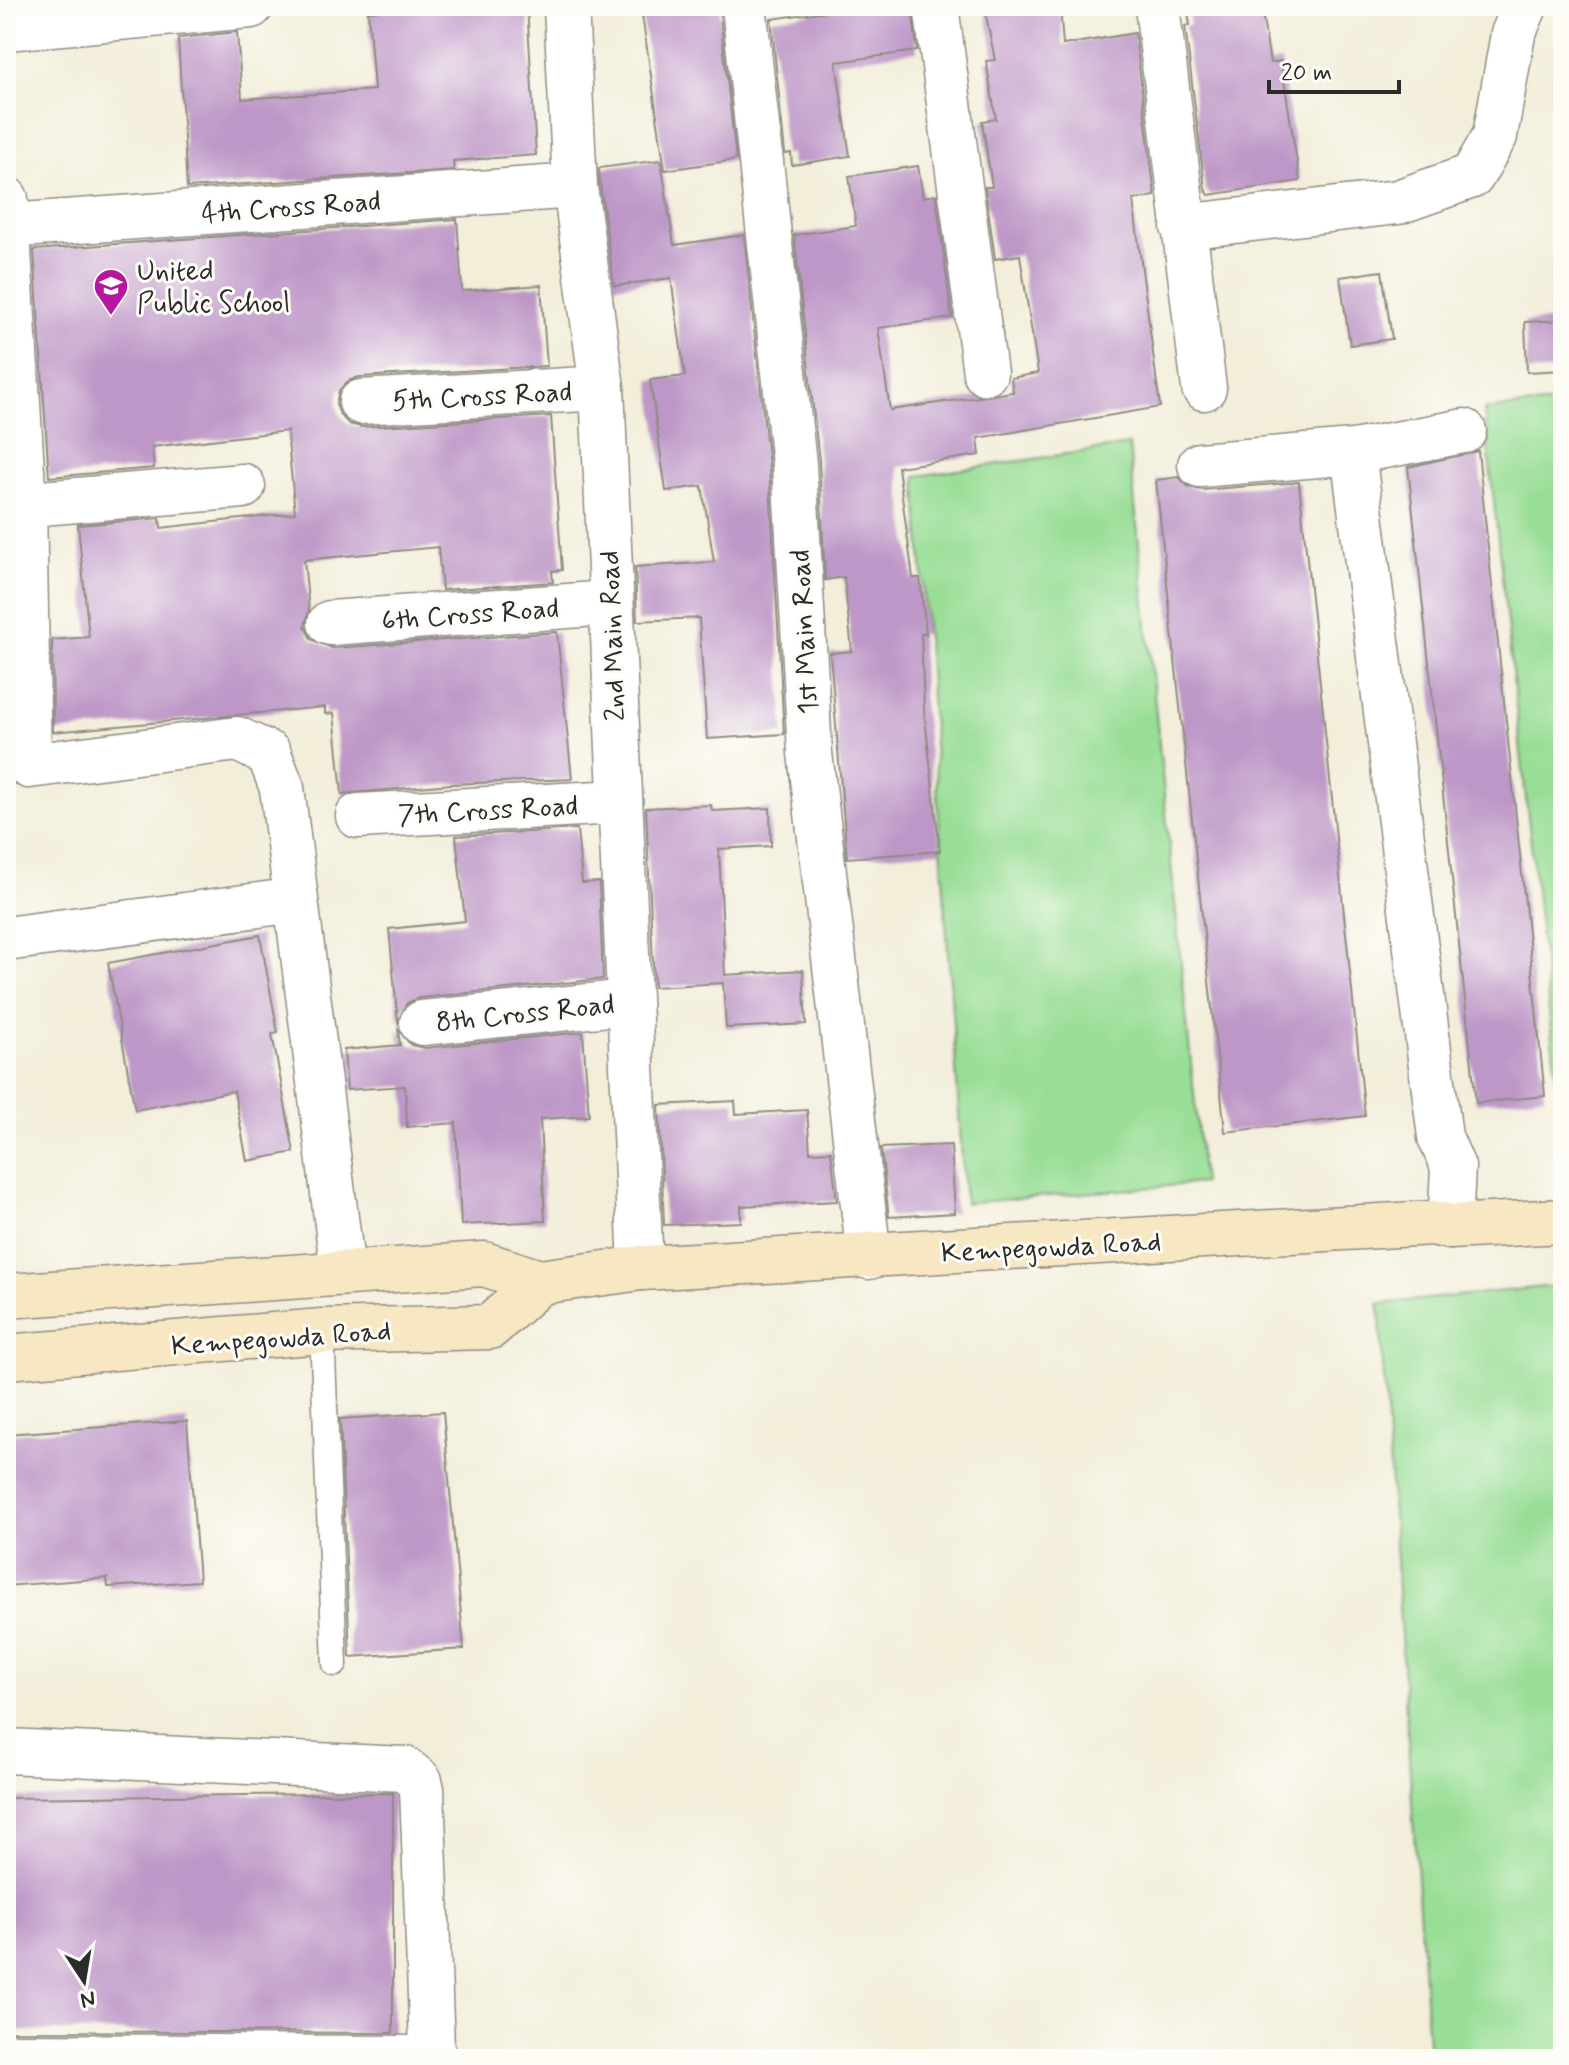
<svg xmlns="http://www.w3.org/2000/svg" width="1569" height="2065" font-family="Mynerve,sans-serif">
  <style>
    .green { fill: #99de96; stroke: #628460; stroke-width: 2 }
    .building { fill: #bd97c7 }
    .lines { fill: none; stroke-linecap: round; stroke-linejoin: round }
    .lane-casing { stroke: #8f8c82; stroke-width: 27 }
    .street-casing { stroke: #8f8c82; stroke-width: 47 }
    .secondary-casing { stroke: #8f8c82; stroke-width: 47 }
    .lane { stroke: #fff; stroke-width: 24 }
    .street { stroke: #fff; stroke-width: 44 }
    .secondary { stroke: #f7e8c3; stroke-width: 44 }
    .labels { text-anchor: middle; stroke-width: 6; stroke-linejoin: round; paint-order: stroke }
    .street-label { font-size: 28px; fill: #2b2b2b; stroke: #fdfcf7 }
    .poi-label { font-size: 28px; fill: #2b2b2b; stroke: #fdfcf7; text-anchor: start }
  </style>
  <rect width="100%" height="100%" fill="#fdfcf7"/>
  <filter id="ink" filterUnits="userSpaceOnUse"><feTurbulence type="fractalNoise" baseFrequency=".0125" numOctaves="2"/><feDisplacementMap in="SourceGraphic" scale="16" xChannelSelector="R" yChannelSelector="G"/><feConvolveMatrix kernelMatrix="1 2 1 2 8 2 1 2 1" color-interpolation-filters="sRGB"/></filter>
  <filter id="wash" filterUnits="userSpaceOnUse"><feTurbulence type="fractalNoise" baseFrequency=".006" numOctaves="4" result="noise"/><feDisplacementMap in="SourceGraphic" scale="32" xChannelSelector="R" yChannelSelector="G"/><feGaussianBlur stdDeviation="1.8" result="paint"/><feColorMatrix in="noise" values="0 0 0 0 0 0 0 0 0 0 0 0 0 0 0 0 0 1.4 0 .05"/><feComposite in="paint" operator="in"/></filter>
  <g filter="url(#wash)">
    <rect width="100%" height="100%" fill="#f3eeda"/>
    <!-- green -->
    <path class="green" d="M1563 402V1141L1484 410Z
      M1129 445 1203 1183 965 1203 916 476Z
      M1563 1285V2059H1429L1379 1304Z"/>
    <g id="blocks">
      <!-- building -->
      <path class="building" d="M432 6H527L536 155 453 161 454 170 187 188 178 38 237 32 242 99 374 90 368 11Z
        M703 6H719L736 160 665 170 642 15Z
        M862 6H912L917 51 836 62 850 156 792 165 791 153 785 154 771 19Z
        M984 6H1060L1063 45 1135 33 1155 196 1133 200 1160 407 978 438 980 455 898 467 913 578H920L926 634H921L924 709 940 851 847 858 830 653 852 651 844 577 825 580 819 461 794 235 856 226 849 176 918 166 923 197 936 195 952 318 878 328 890 410 1013 392 1011 378 1038 373 1020 255 995 259 985 187H992L982 121 996 119 986 61 995 60Z
        M1187 6H1261L1270 63 1281 61 1300 181 1209 195 1205 189 1185 26 1190 25Z
        M661 160 674 245 744 235 769 466 784 734 707 739 699 618 637 621 635 567 714 562 702 486 666 491 650 380 685 376 671 278 614 286 600 184 599 168Z
        M457 219 462 291 541 285 547 366 359 377 348 381 339 390 336 404 340 415 349 424 362 427 551 416 562 570 552 571 553 582 442 590 438 547 304 560 309 611 305 626 311 639 332 648 557 632 572 779 451 784 342 794 334 713 325 714V707L53 732 52 640 89 637 78 525 160 518 161 528 295 513 287 431 152 447 154 468 49 477 34 250Z
        M1382 271 1392 339 1350 345 1340 277Z
        M1563 320V370L1527 372 1525 322Z
        M1478 451 1545 1096 1476 1103 1408 467Z
        M1179 477 1189 487 1202 490 1299 482 1365 1116 1225 1132 1156 480Z
        M711 805 712 811 770 808 771 846 719 849 725 975 803 970 806 1024 726 1028 723 983 654 987 646 808Z
        M577 829 582 883 599 882 603 979 419 998 407 1003 398 1022 389 929 465 921 456 836Z
        M260 935 278 1033 272 1034 294 1152 247 1161 234 1091 135 1110 108 963Z
        M398 1029 411 1045 425 1048 583 1032 589 1116 540 1119 545 1221 461 1225 456 1123 407 1127 405 1086 347 1090 344 1050 400 1045Z
        M735 1101 736 1114 807 1110 810 1152 831 1151 837 1201 741 1206V1222L664 1225 659 1105Z
        M951 1145 955 1213 889 1217 881 1148Z
        M443 1412 464 1649 350 1657 340 1419Z
        M187 1421 199 1581 108 1587 107 1578 6 1586V1434Z
        M393 1793V2033L6 2031V1798Z"/>
    </g>
  </g>
  <g filter="url(#ink)">
    <use href="#blocks" fill-opacity="0" stroke="#8f8c82" stroke-width="2"/>
    <g class="lines">
      <defs>
        <path id="lane" d="M322 1331 335 1664"/>
        <path id="street" d="M566 6 575 186 602 388 641 1268
          M744 6 794 464 810 753 869 1257
          M936 6 985 373
          M1157 6 1204 388
          M6 28 251 6
          M6 199 24 504 29 766 237 739 269 754 282 788 343 1273
          M8 226 575 186
          M1183 227 1398 202 1472 176 1495 136 1513 34 1525 6
          M361 402 602 388
          M1200 465 1353 452
          M6 506 243 486
          M330 623 610 603
          M358 816 618 802
          M6 939 296 900
          M422 1023 628 1002
          M1450 1227 1453 1167 1440 1137 1353 452 1464 431
          M6 1751 405 1769 420 1781 422 1789 432 2047 429 2054 417 2058 6 2056"/>
        <path id="secondary" d="M6 1296 484 1264 540 1282 641 1268 1433 1223 1450 1227 1563 1221
          M6 1357 322 1331 490 1327 540 1282"/>
      </defs>
      <!-- lane casing -->
      <use href="#lane" class="lane-casing"/>
      <!-- street casing -->
      <use href="#street" class="street-casing"/>
      <!-- secondary casing -->
      <use href="#secondary" class="secondary-casing"/>
      <!-- lane -->
      <use href="#lane" class="lane"/>
      <!-- street -->
      <use href="#street" class="street"/>
      <!-- secondary -->
      <use href="#secondary" class="secondary"/>
    </g>
  </g>
  <!-- icons -->
  <defs>
    <symbol id="school-pin" viewBox="-11 -11 22 30"><path d="M0 17L-7.5 6A9.5 9.5 0 1 1 7.5 6Z" fill="#b5179e" stroke="#fdfcf7"/><path d="M0-5L7-2L0 1L-7-2ZM-4 1L0 2.5L4 1V4Q0 6-4 4Z" fill="#fff"/></symbol>
  </defs>
  <g fill-rule="evenodd">
    <use href="#school-pin" x="91" y="266" width="40" height="54"/>
  </g>
  <g class="labels">
    <!-- street labels -->
    <g class="street-label">
      <text transform="translate(291 206) rotate(-4)" y="10">4th Cross Road</text>
      <text transform="translate(482 395) rotate(-3)" y="10">5th Cross Road</text>
      <text transform="translate(470 613) rotate(-4)" y="10">6th Cross Road</text>
      <text transform="translate(803 632) rotate(-93)" y="10">1st Main Road</text>
      <text transform="translate(611 636) rotate(-92)" y="10">2nd Main Road</text>
      <text transform="translate(488 809) rotate(-3)" y="10">7th Cross Road</text>
      <text transform="translate(525 1012) rotate(-6)" y="10">8th Cross Road</text>
      <text transform="translate(1051 1246) rotate(-3)" y="10">Kempegowda Road</text>
      <text transform="translate(281 1337) rotate(-4)" y="10">Kempegowda Road</text>
    </g>
    <!-- poi labels -->
    <g class="poi-label">
      <text x="137" y="280">United<tspan x="137" dy="32">Public School</tspan></text>
    </g>
  </g>
  <!-- margin -->
  <rect width="1569" height="2065" fill="none" stroke="#fdfcf7" stroke-width="32"/>
  <!-- north arrow -->
  <g transform="translate(84 1981) rotate(168)" stroke="#fdfcf7" stroke-width="6" paint-order="stroke">
  <path d="M0-6L14 30L0 20L-14 30Z" fill="#2b2b2b"/>
  <text y="-12" font-size="22" font-weight="bold" text-anchor="middle" fill="#2b2b2b">N</text>
  </g>
  <!-- scale -->
  <path d="M1269 80v12h130v-12" fill="none" stroke="#2b2b2b" stroke-width="4"/>
  <text x="1281" y="80" font-size="24" fill="#2b2b2b" stroke="#fdfcf7" stroke-width="6" paint-order="stroke">20 m</text>
</svg>
